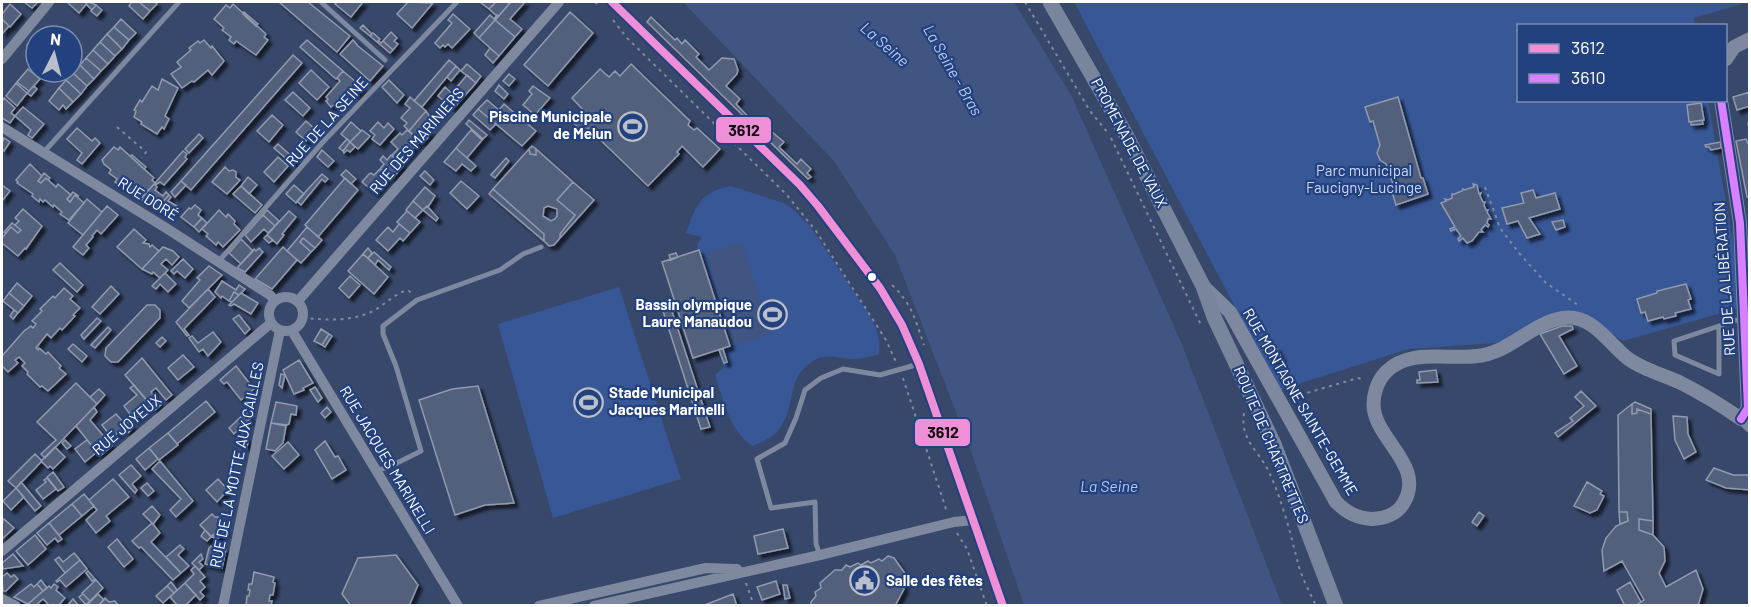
<svg xmlns="http://www.w3.org/2000/svg" width="1751" height="607" font-family="Barlow,sans-serif">
  <style>
    .green { fill: #375796 }
    .water { fill: #405582 }
    .building { fill: #53607c; stroke: #919aaf; stroke-width: 1.5; fill-rule: evenodd; filter: url(#shadow) }
    .lines { fill: none; stroke-linecap: round; stroke-linejoin: round }
    .path { stroke: #7e89a0; stroke-width: 2; stroke-dasharray: 3 4.5; stroke-linecap: butt }
    .service { stroke: #7e89a0; stroke-width: 5 }
    .minor { stroke: #7e89a0; stroke-width: 10 }
    .tertiary { stroke: #7e89a0; stroke-width: 14 }
    .secondary { stroke: #79849d; stroke-width: 15 }
    .bus-1-casing { stroke: #23417f; stroke-width: 12 }
    .bus-2-casing { stroke: #23417f; stroke-width: 12 }
    .bus-1 { stroke: #ef8fd7; stroke-width: 8 }
    .bus-2 { stroke: #d880ff; stroke-width: 8 }
    .bus-dot { fill: #fff; stroke: #23417f; stroke-width: 2 }
    .labels { text-anchor: middle; stroke-width: 4.5; stroke-linejoin: round; paint-order: stroke }
    .poi-label { font-size: 15px; font-weight: bold; fill: #fff; stroke: #23417f; text-anchor: end }
    .street-label { font-size: 15px; fill: #fff; stroke: #23417f }
    .park-label { font-size: 15px; fill: #ccdaf5; stroke: #23417f }
    .water-label { font-size: 16px; font-style: italic; fill: #b4c8ee; stroke: #23417f }
    .line-badge { stroke: #23417f; stroke-width: 2 }
    .pale-badge-label { font-size: 16px; text-anchor: middle; font-weight: bold; fill: #111 }
  </style>
  <defs>
    <filter id="shadow"><feDropShadow dx="4" dy="4" stdDeviation="1.5" flood-color="#0009"/></filter>
  </defs>
  <rect width="100%" height="100%" fill="#38486a"/>
  <!-- green -->
  <path class="green" d="M1074 2H1749L1694 18 1695 25 1518 26V100L1708 101 1737 264 1739 308 1623 341 1579 312 1496 343 1409 349 1279 390Z
    M731 186 784 203 795 211 810 226 870 316C877 329 881 339 879 354 870 357 861 359 852 359 839 359 827 353 815 360 785 376 797 405 780 428 774 437 763 442 753 446 730 433 723 398 715 375L724 367 719 350 693 358 662 262 670 260 669 255 676 253 678 257 698 250 697 245 702 237 686 233C696 205 700 192 731 186Z
    M619 287 681 479 553 518 498 324Z"/>
  <!-- water -->
  <path class="water" d="M683 2H1014L1072 97 1131 230 1181 342 1282 605H1024L970 448 895 255 834 161Z
    M742 242 771 334 733 345 706 253Z"/>
  <!-- building -->
  <path class="building" d="M24 2H38L32 8Z
    M70 2H88L79 13 68 3Z
    M89 2 96 5 92 10 86 4Z
    M132 2H139L150 11 143 19 129 6Z
    M139 2H155L157 4 150 11Z
    M279 2H308L350 36 337 52Z
    M337 2H363L351 17 335 4Z
    M408 2 433 3 412 28 397 14Z
    M480 2H496L489 9Z
    M496 2H507L509 4 498 17 489 9Z
    M511 2H525L510 19 522 29 515 37 495 20Z
    M10 4 21 14 10 27 2 19V14Z
    M233 4 266 34 264 37 268 40 256 55 236 41 234 44 229 40 231 37 222 30 224 28 214 19 226 5 230 8Z
    M96 5 102 10 97 16 91 11Z
    M244 12 258 24 256 26 243 14Z
    M570 12 593 33 548 86 524 65Z
    M453 14 470 29 452 48 448 44 445 47 443 45 440 48 435 43 452 23 448 20Z
    M490 15 494 19 497 15 498 17 479 38 474 33Z
    M651 17 675 40 677 38 682 44 685 40 699 54 696 57 709 70 722 58 734 59 738 70 737 74 726 86 740 99 736 104 762 131 766 127 784 142 779 147 797 164 801 159 811 169 807 173 811 177 808 179 647 22Z
    M2 19 9 26 2 34Z
    M121 19 136 33 129 40 114 27Z
    M495 20 515 37 499 56 479 38Z
    M363 25 372 34 370 36 360 28Z
    M114 27 129 40 122 49 107 34Z
    M39 31 44 36H36V52L27 45Z
    M391 32 397 38 394 41 398 44 393 50 383 41Z
    M373 33 380 39 377 42 370 36Z
    M107 34 122 49 115 56 100 42Z
    M204 40 211 48 212 46 224 61 212 75 208 70 194 82 192 81 182 88 171 74 181 67 177 62 191 50 189 48 198 41 200 43Z
    M307 40 343 71 336 79 300 47Z
    M353 40 358 46 383 66 370 81 340 54Z
    M379 41 381 43 383 41 393 50 390 53 377 42Z
    M100 42 115 56 108 64 93 50Z
    M490 48 499 56 493 63 485 55Z
    M93 50 108 64 101 71 86 58Z
    M293 55 302 63 191 190 181 181Z
    M36 58V72H44L41 76 29 66Z
    M86 58 101 71 94 79 80 65Z
    M449 60 456 66 422 107 414 101Z
    M467 64 481 76 476 83 461 71Z
    M631 64 690 121 688 125 694 130 697 128 720 149 703 167 682 146 677 152 679 154 648 186 588 128 583 133 574 123 585 112 572 98 600 69 609 77 615 71 620 76Z
    M80 65 94 79 87 86 73 73Z
    M456 66 460 70 451 81 447 77Z
    M28 69 40 79 29 91 17 82Z
    M311 70 329 87 317 100 299 83Z
    M343 71 362 87 356 95 351 91 337 107 334 105 331 107 326 101 328 99 326 97 340 81 337 78Z
    M73 73 87 86 81 94 66 80Z
    M509 74 515 79 509 86 503 81Z
    M467 75 476 83 460 101 452 93Z
    M162 79 178 88 165 116 169 119 164 129 162 127 157 134 141 124 142 122 134 117 136 111 134 110 140 100 142 102 152 86 158 90Z
    M66 80 81 94 73 102 59 88Z
    M389 80 404 95 397 103 382 87Z
    M16 83 27 93 17 106 6 96Z
    M499 85 508 94 504 99 495 91Z
    M34 86 37 89 31 96 27 93Z
    M533 86 550 98 535 115 523 105 532 94 529 91Z
    M445 87 460 101 453 109 438 96Z
    M59 88 73 102 66 109 63 105 59 110 49 101Z
    M293 92 310 108 303 116 285 100Z
    M1750 92V106L1737 110 1733 97Z
    M410 97 426 111 409 131 404 126 407 123 401 118 410 108 405 104Z
    M1398 97 1421 178H1423L1428 194 1396 205 1391 189 1394 187 1386 164 1380 160 1377 153 1380 145 1373 121 1370 122 1365 107Z
    M4 98 15 108 11 113 15 116 10 123 2 118V101Z
    M487 100 499 110 504 104 536 131 522 146 478 109Z
    M1701 103 1704 120 1689 122 1687 105Z
    M23 107 44 124 32 138 28 135 31 130 15 116Z
    M478 109 496 124 490 130 473 115Z
    M426 111 432 120 425 128 431 134 423 143 409 131Z
    M272 115 283 125 269 142 257 131Z
    M469 120 487 135 483 139 466 124Z
    M1702 120 1703 124 1691 125V122Z
    M306 121 316 130 306 141 296 132Z
    M351 122 361 131 350 142 341 134Z
    M378 122 384 128 388 123 394 129 380 145 372 139 375 135 370 131Z
    M77 128 92 141 95 138 100 143 82 164 77 160 82 153 67 139Z
    M362 130 370 136 358 149 350 142Z
    M407 130 420 141 401 163 392 155 398 149 391 142 400 133 402 135Z
    M471 130 482 140 467 158 456 148Z
    M199 134 203 138 189 153 185 149Z
    M4 138 10 142 4 151 2 149V143Z
    M347 139 350 142 343 151 339 148Z
    M1746 139 1750 148V197H1747L1736 141Z
    M350 142 355 147 350 152 347 150 344 153 343 151Z
    M1721 142V148L1711 150 1709 147H1706L1705 145Z
    M278 144 296 160 292 164 274 148Z
    M532 146 536 149V155L530 154 529 149Z
    M114 147 118 150 120 147 154 178 152 180 155 183 143 196 140 194 139 196 131 189 130 192 123 184 121 186 115 182 117 179 109 173 111 170 104 164 102 160Z
    M456 148 476 166 471 171 462 164 456 171 444 162Z
    M529 149 530 154 536 155V149L573 182 557 200 575 215 560 234V238L554 245 549 246 544 241V234L493 189ZM548 206 557 209V216L555 219 551 221 543 216 544 208Z
    M322 150 334 161 328 167 317 157Z
    M183 151 187 154 185 157 187 159 164 185 160 182 155 185 157 187 155 190 163 196 166 192 169 195 156 209 141 199Z
    M132 155 146 167 144 169 130 156Z
    M391 155 403 166 393 178 380 169 384 164 380 160 383 156 387 160Z
    M278 157 288 166 274 182 264 172Z
    M506 158 509 161 495 178 491 175Z
    M30 164 42 176 38 181 41 183 46 178 56 187 58 184 71 195 67 199 70 202 75 195 84 203 69 220 60 214 62 212 54 205 53 207 45 200 43 202 40 199 39 202 32 196 33 194 17 183 18 182 16 180Z
    M225 167 229 171 233 170 236 172V177L240 180 227 194 212 182Z
    M380 169 389 176 375 193 362 182 369 174 371 173 374 175Z
    M346 170 356 179 351 184 341 175Z
    M425 171 434 180 430 185 420 176Z
    M44 173 50 178 48 180 46 178 41 183 38 181Z
    M322 174 328 179 325 182 322 179 301 205 297 201Z
    M248 177 257 185 249 194 241 186Z
    M345 178 358 190 318 237 305 225Z
    M181 181 186 185 175 197 171 192Z
    M461 181 479 196 467 209 450 193Z
    M573 182 594 200 560 238V234L575 215 557 200Z
    M1473 184 1477 185 1479 194 1481 193 1480 196 1483 202H1485L1484 205 1486 210H1488L1487 212 1491 219H1488L1487 223 1489 225 1488 227 1485 225 1481 230 1483 232H1479L1472 241 1467 243 1463 238 1459 241 1458 239 1461 236 1456 229 1451 231 1450 229 1455 227 1441 203 1446 201 1445 199 1448 200 1452 198V193V195L1462 191 1463 189 1464 190 1474 187Z
    M2 185 10 191 2 201Z
    M294 185 304 194 296 203 286 194Z
    M241 186 262 205 255 213 233 194Z
    M425 187 435 196 428 207 427 206 423 210 413 201Z
    M493 189 544 234V241L489 194Z
    M1533 190 1536 198 1555 193 1560 209 1529 218 1540 234 1527 238 1518 221 1507 224 1502 208 1524 203 1521 193Z
    M73 192 79 196 75 195 70 202 67 199Z
    M169 195 171 197 168 201 177 206 168 216 156 209Z
    M87 199 102 212 83 235 68 223Z
    M413 201 423 210 415 218 406 210Z
    M195 205 201 210 198 215 202 218 194 227 181 217 189 208 191 209Z
    M107 206 118 215 101 234 97 230 92 236 93 237 86 245 89 248 83 255 73 247Z
    M427 206 438 218 436 221 423 210Z
    M23 209 42 226 26 249 25 248 18 256 2 243V238L11 227 18 233 21 230 15 225 19 221 15 218Z
    M219 210 226 217 228 214 235 221 234 224 240 230 223 247 218 242 216 245 206 236 208 234 202 229Z
    M267 210 279 221 275 226 263 215Z
    M289 211 296 217 282 234 284 235 277 244 267 235Z
    M407 211 420 222 410 233 397 222Z
    M263 215 275 226 268 233 264 229 251 242 245 235Z
    M202 218 207 223 199 232 194 227Z
    M1563 220 1565 227 1556 230 1552 222Z
    M12 223 21 230 18 233 11 227 6 233 4 232Z
    M399 224 410 233 403 241 400 238 388 251 376 240 388 227 393 232Z
    M307 227 322 240 315 248 303 238 300 242 311 252 301 263 287 251Z
    M134 229 146 240 143 243 149 244 150 247 152 245 159 251 142 269 117 247Z
    M267 235 273 240 269 243 264 238Z
    M303 238 315 248 311 252 300 242Z
    M241 239 253 251 241 264 229 253Z
    M163 247 173 251 179 257 172 265 166 259 161 264 168 270 160 278 153 272 152 274 142 269Z
    M283 247 297 260 272 289 255 279Z
    M259 248 263 252 245 272 237 268 254 249 256 251Z
    M368 248 372 253 368 258 363 254Z
    M699 250 730 346 693 358 662 262Z
    M374 252 391 267 389 270 378 260 375 265 368 258Z
    M676 253 678 257 671 260 669 255Z
    M363 254 388 277 374 294 348 271Z
    M183 259 193 269 185 278 177 271 174 274 171 271Z
    M60 263 83 285 77 292 53 270Z
    M209 266 222 275 189 308 182 301 200 280 197 278Z
    M165 273 176 284 168 292 160 284 156 289 152 286Z
    M350 276 360 285 349 298 339 288Z
    M222 281 236 290 239 285 245 289 239 295 234 292 229 301 222 296 221 298 215 292Z
    M17 283 32 296 24 306 9 293Z
    M1686 284 1691 299 1688 300 1691 309 1675 313 1676 316 1664 319 1663 317 1648 321 1645 312 1641 313 1637 299 1657 293V291Z
    M111 286 119 294 100 314 92 307Z
    M64 288 73 296 70 299 80 308 73 315 75 316 62 330 60 328 51 338 47 334 36 348 38 350 39 348 46 354 48 352 61 366 59 368 66 374 48 391 42 386 40 387 27 374 28 372 22 366 25 363 19 357 15 360 18 363 8 372 2 366V356L24 331 31 326 33 328 36 324 32 321 42 311 40 309 53 296 55 298Z
    M208 289 215 297 184 329 189 335 187 336 176 322Z
    M234 292 239 295 232 302 229 301Z
    M9 293 24 306 18 313 3 301Z
    M241 293 258 303 251 314 234 304 231 306 229 305Z
    M147 305H155L160 310V318L118 362H111L105 356 106 348Z
    M671 308 710 427 701 429 663 311Z
    M14 310 18 313 13 319 10 316Z
    M239 315 250 329 245 334 233 319Z
    M97 318 101 321 84 339 81 335Z
    M1562 326H1572L1573 329 1559 336 1577 366 1564 374 1540 334Z
    M108 327 111 330 95 348 91 345Z
    M321 329 329 334 322 345 314 341Z
    M213 332 221 342 208 356 203 349 199 352 189 338 192 336 198 343Z
    M329 334 332 336 325 347 322 345Z
    M162 337 166 341 160 347 156 343Z
    M73 344 87 356 82 362 68 349Z
    M1276 347 1282 359 1276 362 1274 358 1270 360 1267 356 1272 353 1270 350Z
    M723 349 727 362 724 363 719 350Z
    M183 355 194 367 178 380 168 368Z
    M142 358 172 395 166 400 156 388 151 392 161 405 155 410 125 375Z
    M299 360 313 383 303 388 304 390 294 394 283 370Z
    M236 366 254 389 241 400 227 382 224 384 220 380Z
    M1436 370 1438 382 1417 383V380H1420L1419 372Z
    M281 374 285 375 282 388 279 385Z
    M76 383 97 404 45 458 41 454 56 440 37 422Z
    M134 385 151 405 134 420 124 406 137 395 130 388Z
    M478 386 514 503 485 505 455 515 419 400 452 389Z
    M315 387 322 398 318 402 310 390Z
    M99 389 105 395 97 404 90 397Z
    M1581 391 1596 406 1558 437 1555 433 1573 421 1570 418 1584 406 1575 397Z
    M206 401 215 412 177 444 168 433Z
    M276 402 297 406 296 415 291 414 289 424 287 425 271 423Z
    M1635 402 1651 409V414L1637 409V413L1632 414V404Z
    M1632 404V414L1637 413V409L1651 414 1653 521 1639 519V530L1653 535 1664 547 1665 561 1659 573 1666 587 1696 570 1703 589 1698 606H1635L1644 600 1622 561 1604 571 1602 550 1606 538 1616 526 1628 521 1627 512H1619L1618 415Z
    M94 407 97 412 90 420 112 446 100 456 76 426Z
    M327 407 331 412 325 418 321 413Z
    M246 412 250 419 234 434 229 428Z
    M116 414 125 424 128 422 133 428 128 433 124 428 112 438 102 425Z
    M1673 416 1687 417 1688 434 1696 452 1684 459 1675 440Z
    M271 423 286 426 283 443 275 451 266 449Z
    M168 433 178 445 159 460 149 448Z
    M242 434 248 441 247 448 237 438Z
    M65 440 71 446 67 449 62 443Z
    M87 440 97 452 85 462 75 449Z
    M325 441 335 457 338 456 346 470 332 479 315 450Z
    M288 442 299 455 284 469 272 456Z
    M55 447 65 457 53 469 50 466 48 468 41 461Z
    M149 448 158 459 145 470 136 459Z
    M35 454 42 461 16 488 8 481Z
    M160 461 193 501 176 517 170 510 181 499 152 469Z
    M131 465 141 476 132 484 137 490 135 493 119 475Z
    M1714 468 1733 475H1750V490L1726 488 1706 480Z
    M53 472 64 487 58 491 47 477Z
    M47 478 56 489 43 499 36 490 46 482 44 480Z
    M113 479 129 497 106 516 110 521 96 533 86 520 97 510 89 500Z
    M218 479 228 490 217 502 206 490Z
    M21 482 41 506 35 511 16 488Z
    M1587 482 1602 491 1600 494 1604 496 1597 510 1590 513 1574 506Z
    M147 483 154 491 148 496 141 488Z
    M16 488 24 497 11 510 3 501Z
    M84 494 94 506 82 516 72 504Z
    M72 504 82 516 59 535 49 523Z
    M152 506 160 515 153 524 143 514Z
    M1479 512 1484 516 1477 526 1472 522Z
    M1619 512H1627L1628 521 1620 524Z
    M212 514 215 517H218L223 526 212 537 200 525Z
    M4 519 14 528 2 539V522Z
    M1639 519 1653 521V535L1639 530Z
    M49 523 62 539 58 542 55 538 47 545 37 533Z
    M152 523 160 533 151 542 181 573 173 580 141 547 139 548 132 541Z
    M222 527 226 531 216 540 212 536Z
    M783 529 788 548 758 554 754 536Z
    M205 530 211 537 207 541 201 536Z
    M35 535 46 549 28 565 16 551Z
    M117 539 133 559 124 567 108 547Z
    M180 545 184 549 178 555 189 566 181 573 166 557Z
    M211 546 226 549 222 568 205 564 209 548Z
    M74 553 80 560 65 573 55 560 59 557 63 562Z
    M13 554 23 566 3 569 2 563Z
    M201 554 203 559 199 562 203 566 199 570 192 563Z
    M396 555 418 585 409 606H351L342 594 358 558Z
    M888 556 894 558 909 579 902 586 904 589 895 606H811V602L816 596 815 592 821 588 820 583 835 570H842L846 565 850 567 858 563 861 565 868 561 871 563 879 559 882 561Z
    M80 560 87 569 66 587 60 580 57 582 56 581Z
    M195 566 205 577 200 581 205 587 200 592 204 596 200 600 185 583 194 574 191 570Z
    M88 571 95 579 92 581 86 573Z
    M254 572 274 577 273 582 275 583 273 595H270L269 601H272L271 606H246L247 596H249L250 590H248L249 584H252Z
    M7 573 11 577 14 575 18 579 6 591H3L2 577Z
    M41 580 47 588 43 591 37 584Z
    M96 580 103 588 90 601 82 593Z
    M776 581 780 594 762 600 757 587Z
    M171 582 177 590 174 593 167 586Z
    M1630 582 1641 602 1635 606H1625L1617 590Z
    M185 583 196 595 185 606H178L170 597Z
    M31 584 34 587 37 584 43 591 28 604 14 597Z
    M54 584 58 587 56 590 65 598 58 606H50L43 599 35 606 28 604 49 586 51 588Z
    M783 585H787L790 598 785 599Z
    M167 586 174 593 163 603 156 596Z
    M83 594 90 601 86 605 79 597Z
    M98 594 104 600 98 606H86Z
    M733 594 737 606H702Z
    M105 598 109 602 115 601 119 606H98Z
    M73 599 79 606H67Z"/>
  <g class="lines">
    <!-- path -->
    <path class="path" d="M595 2 600 6
      M1025 2 1090 111 1108 133
      M613 20 627 38 787 195 816 231 886 340 896 362
      M117 127 146 152 142 158
      M1111 138 1201 325
      M1485 187 1500 228 1519 253 1546 283 1578 305
      M892 285C912 304 915 319 924 345
      M303 318C328 320 352 322 375 310 385 304 393 296 404 291H409L412 294
      M903 378 947 512
      M1293 397 1358 378 1365 380
      M1244 413C1240 439 1257 449 1268 470 1282 499 1290 532 1298 563 1301 577 1310 592 1316 606
      M957 533 967 549 987 606
      M746 583 754 606"/>
    <!-- service -->
    <path class="service" d="M321 2 385 60
      M1750 122V125
      M43 153 179 2
      M219 261 322 143 457 2
      M1719 326V374L1675 355 1674 341 1743 318
      M376 471 391 466 421 451 396 366 383 334V326L417 300 500 270 523 254 541 247
      M820 555 816 544 815 502 771 508 757 459 785 443 796 418 805 390 821 378 843 369 880 375 919 364"/>
    <!-- minor -->
    <path class="minor" d="M612 2 800 185 818 206 880 288 902 325 919 364 1003 606
      M2 59 49 2
      M2 127 166 228 270 295 275 301
      M269 314a17 17 0 1 1 34 0a17 17 0 1 1-34 0Z
      M298 301 559 2
      M292 331 458 606
      M1741 419 1750 428
      M2 551 271 323
      M2 599 16 606
      M223 606 280 330
      M539 606 706 568 737 569
      M594 606 820 555 954 522 973 520"/>
    <!-- tertiary -->
    <path class="tertiary" d="M1726 59 1734 47 1750 39
      M1203 286 1230 312 1336 502C1347 513 1357 518 1372 519 1384 519 1397 514 1403 504 1426 468 1379 442 1374 410 1372 397 1377 381 1386 372 1409 348 1448 360 1477 356 1510 353 1531 323 1563 318 1591 314 1607 341 1626 357 1641 369 1661 374 1679 382 1701 393 1721 405 1741 419L1748 408 1740 223 1721 100"/>
    <!-- secondary -->
    <path class="secondary" d="M1050 2 1125 133 1203 286 1214 317 1274 444 1336 606"/>
    <defs>
      <path id="bus-1" d="M612 2 800 185 818 206 880 288 902 325 919 364 1003 606"/>
      <path id="bus-2" d="M1721 100 1740 223 1748 408 1741 419"/>
    </defs>
    <!-- bus-1 casing -->
    <use href="#bus-1" class="bus-1-casing"/>
    <!-- bus-2 casing -->
    <use href="#bus-2" class="bus-2-casing"/>
    <!-- bus-1 -->
    <use href="#bus-1" class="bus-1"/>
    <!-- bus-2 -->
    <use href="#bus-2" class="bus-2"/>
  </g>
  <!-- icons -->
  <defs>
    <symbol id="stadium-ring" viewBox="-11 -11 22 22"><circle r="9.5" fill="#23417f" stroke="#b9bfcb" stroke-width="1.5"/><path d="M0-5a6.5 5 0 1 0 0 10a6.5 5 0 1 0 0-10ZM-3.5-1.8h7v3.6h-7Z" fill="#b9bfcb"/></symbol>
    <symbol id="civic-ring" viewBox="-11 -11 22 22"><circle r="9.5" fill="#23417f" stroke="#b9bfcb" stroke-width="1.5"/><path d="M-.6-6.5H3V-4.5H.6V-3L4-1V1h2V6H-6V1h2V-1L-.6-3ZM-1.2 2.5V6h2.4V2.5Z" fill="#b9bfcb"/></symbol>
  </defs>
  <g fill-rule="evenodd">
    <use href="#stadium-ring" x="616" y="110" width="33" height="33"/>
    <use href="#stadium-ring" x="756" y="298" width="33" height="33"/>
    <use href="#stadium-ring" x="572" y="386" width="33" height="33"/>
    <use href="#civic-ring" x="848" y="564" width="33" height="33"/>
  </g>
  <!-- markers -->
  <circle class="bus-dot" cx="872" cy="277" r="5"/>
  <g class="labels">
    <!-- poi labels -->
    <g class="poi-label">
      <text x="612" y="122">Piscine Municipale<tspan x="612" dy="17">de Melun</tspan></text>
      <text x="752" y="310">Bassin olympique<tspan x="752" dy="17">Laure Manaudou</tspan></text>
      <text x="609" y="398" text-anchor="start">Stade Municipal<tspan x="609" dy="17">Jacques Marinelli</tspan></text>
      <text x="886" y="586" text-anchor="start">Salle des fêtes</text>
    </g>
    <!-- street labels -->
    <g class="street-label">
      <text transform="translate(327 122) rotate(-48)" y="5">RUE DE LA SEINE</text>
      <text transform="translate(417 141) rotate(-49)" y="5">RUE DES MARINIERS</text>
      <text transform="translate(1129 143) rotate(62)" y="5">PROMENADE DE VAUX</text>
      <text transform="translate(148 199) rotate(32)" y="5">RUE DORÉ</text>
      <text transform="translate(1725 279) rotate(-94)" y="5">RUE DE LA LIBÉRATION</text>
      <text transform="translate(1300 402) rotate(60)" y="5">RUE MONTAGNE SAINTE-GEMME</text>
      <text transform="translate(127 425) rotate(-40)" y="5">RUE JOYEUX</text>
      <text transform="translate(1271 445) rotate(67)" y="5">ROUTE DE CHARTRETTES</text>
      <text transform="translate(387 460) rotate(59)" y="5">RUE JACQUES MARINELLI</text>
      <text transform="translate(237 465) rotate(-78)" y="5">RUE DE LA MOTTE AUX CAILLES</text>
    </g>
    <!-- park labels -->
    <g class="park-label">
      <text x="1364" y="176">Parc municipal<tspan x="1364" dy="17">Faucigny-Lucinge</tspan></text>
    </g>
    <!-- water labels -->
    <g class="water-label">
      <text transform="translate(885 44) rotate(41)" y="6">La Seine</text>
      <text transform="translate(953 70) rotate(60)" y="6">La Seine - Bras</text>
      <text x="1109" y="492">La Seine</text>
    </g>
  </g>
  <g class="line-badge">
    <rect x="715" y="116" width="57" height="28" rx="6" fill="#ef8fd7"/>
    <rect x="914" y="418" width="57" height="29" rx="6" fill="#ef8fd7"/>
  </g>
  <g class="pale-badge-label">
    <text x="744" y="136">3612</text>
    <text x="943" y="438">3612</text>
  </g>
  <!-- border -->
  <rect width="1751" height="607" fill="none" stroke="#ffffff" stroke-width="6"/>
  <!-- legend -->
  <rect x="1517" y="24" width="210" height="78" fill="#23417f" stroke="#7b8db2" stroke-width="1.5"/>
  <rect x="1529" y="44" width="30" height="9" fill="#ef8fd7" stroke="#7b8db2" stroke-width="1.5"/>
  <text x="1571" y="54" font-size="18" fill="#ffffff">3612</text>
  <rect x="1529" y="74" width="30" height="9" fill="#d880ff" stroke="#7b8db2" stroke-width="1.5"/>
  <text x="1571" y="84" font-size="18" fill="#ffffff">3610</text>
  <!-- north arrow -->
  <g transform="translate(54 54) rotate(6)"><circle r="28" fill="#23417f" stroke="#7b8db2" stroke-width="1.5"/>
  <path d="M0-4.5L10 22L0 15L-10 22Z" fill="#b9bfcb"/>
  <text y="-9" font-size="16" font-weight="bold" text-anchor="middle" fill="#ffffff">N</text>
  </g>
</svg>
